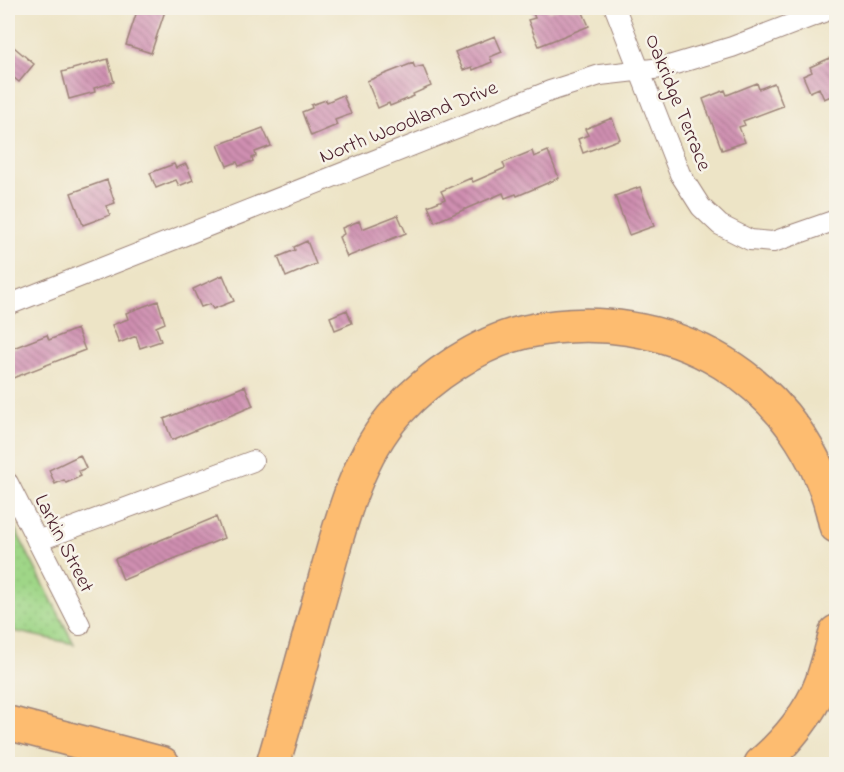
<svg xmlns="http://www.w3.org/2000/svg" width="844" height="772" font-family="'Indie Flower',sans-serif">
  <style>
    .grass { fill: url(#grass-dots); stroke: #747a59; stroke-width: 1.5 }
    .building { fill: url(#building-back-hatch) }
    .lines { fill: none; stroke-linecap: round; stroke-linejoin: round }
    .minor-casing { stroke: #9c8278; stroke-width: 22 }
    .motorway-casing { stroke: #9c8278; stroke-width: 36 }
    .minor { stroke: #fff; stroke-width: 20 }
    .motorway { stroke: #fdbc6f; stroke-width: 33 }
    .labels { text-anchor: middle; stroke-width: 5; stroke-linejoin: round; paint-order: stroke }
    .street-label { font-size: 21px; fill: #4a1f2b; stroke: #f7f3e8 }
  </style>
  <defs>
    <pattern id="grass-dots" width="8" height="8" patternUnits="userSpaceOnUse" patternTransform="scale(1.5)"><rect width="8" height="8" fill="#9fd687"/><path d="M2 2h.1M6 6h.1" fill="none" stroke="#8ab775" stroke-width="1.8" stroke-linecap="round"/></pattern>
    <pattern id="building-back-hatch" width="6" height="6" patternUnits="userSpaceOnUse" patternTransform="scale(1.5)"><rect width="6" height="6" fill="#cf8fb1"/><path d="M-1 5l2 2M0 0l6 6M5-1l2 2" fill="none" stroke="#aa7490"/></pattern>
  </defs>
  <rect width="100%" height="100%" fill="#f7f3e8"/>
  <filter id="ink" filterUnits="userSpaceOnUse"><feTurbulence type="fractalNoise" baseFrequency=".0167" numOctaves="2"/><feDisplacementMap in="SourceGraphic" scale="12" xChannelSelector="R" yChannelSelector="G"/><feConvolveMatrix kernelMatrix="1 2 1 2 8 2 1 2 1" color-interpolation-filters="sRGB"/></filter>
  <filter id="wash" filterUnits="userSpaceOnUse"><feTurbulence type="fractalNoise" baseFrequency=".008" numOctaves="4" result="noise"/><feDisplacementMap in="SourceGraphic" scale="24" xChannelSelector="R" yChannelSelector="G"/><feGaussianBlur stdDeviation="1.35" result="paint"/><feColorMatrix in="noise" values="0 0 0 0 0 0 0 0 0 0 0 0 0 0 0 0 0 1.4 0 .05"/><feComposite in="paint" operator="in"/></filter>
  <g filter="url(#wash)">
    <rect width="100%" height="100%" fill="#ede4c6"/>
    <!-- grass -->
    <path class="grass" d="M8 515 74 644 8 630Z"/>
    <g id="blocks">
      <!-- building -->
      <path class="building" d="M138 8H166L151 53 126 45Z
        M531 8H547L549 12 560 8H581L589 26 539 46 528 20 535 18Z
        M495 36 502 52 490 57 492 62 473 70 472 67 463 70 455 52Z
        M8 42 34 64 19 82 8 73Z
        M837 55V81L832 83 836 94 824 99 819 88 810 92 803 76 812 72 810 67Z
        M108 59 114 82 94 88 95 92 69 99 62 72Z
        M413 63 415 68 423 66 431 86 413 94 414 96 390 106 389 103 378 108 367 81Z
        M757 83 759 89 774 83 783 106 743 121 745 125 739 127 745 142 722 150 703 99 725 90 727 95Z
        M343 95 351 114 335 120 337 125 311 136 302 112 312 108 311 105 326 100 327 102Z
        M612 118 620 139 583 153 578 139 588 135 585 129Z
        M263 128 271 146 255 152 256 156 252 158 253 161 239 166 237 162 227 166 218 145Z
        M532 151 534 157 548 151 559 178 517 196 516 194 505 198 503 193 435 222 428 206 445 199 441 191 471 178 473 182 505 168 503 163Z
        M174 164 176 168 186 164 193 180 179 186 176 180 156 188 150 173Z
        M107 180 115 203 106 206 110 215 83 225 71 193Z
        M640 187 654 226 629 235 615 196Z
        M398 215 406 233 347 257 339 237 344 234 342 228 359 221 362 229Z
        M307 241 316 264 286 277 278 257 295 250 294 247Z
        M223 275 234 301 213 309 210 304 201 307 193 289Z
        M158 301 165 323 156 327 161 341 140 348 136 336 119 343 112 325 128 319 126 313Z
        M347 310 352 323 335 330 330 317Z
        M77 329 85 350 8 380V350L47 335 49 340Z
        M245 386 253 406 172 440 164 419Z
        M80 455 86 468 79 471 81 476 66 483 64 480 55 484 49 470Z
        M216 517 224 538 123 580 115 559Z"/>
    </g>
  </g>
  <g filter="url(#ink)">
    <use href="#blocks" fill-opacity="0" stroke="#9c8278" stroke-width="1.5"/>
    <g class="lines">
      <defs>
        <path id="minor" d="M615 8 680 174 701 207 720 225 750 240 773 242 836 220
          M8 305 550 91 600 75 662 68 732 47 834 8
          M8 483 80 625
          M37 541 253 461"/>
        <path id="motorway" d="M8 723 163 764
          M273 764C289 710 304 656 319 601 337 538 353 460 398 411 429 377 480 342 525 332 668 301 806 380 836 526
          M761 764C785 743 811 713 822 682 827 666 832 649 836 632"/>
      </defs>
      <!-- minor casing -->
      <use href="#minor" class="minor-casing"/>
      <!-- motorway casing -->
      <use href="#motorway" class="motorway-casing"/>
      <!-- minor -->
      <use href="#minor" class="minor"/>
      <!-- motorway -->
      <use href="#motorway" class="motorway"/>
    </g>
  </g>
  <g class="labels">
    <!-- street labels -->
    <g class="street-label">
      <text transform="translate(679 102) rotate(68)" y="7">Oakridge Terrace</text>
      <text transform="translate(408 121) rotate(-22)" y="7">North Woodland Drive</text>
      <text transform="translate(65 543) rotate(63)" y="7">Larkin Street</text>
    </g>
  </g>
  <!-- margin -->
  <rect width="844" height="772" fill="none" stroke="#f7f3e8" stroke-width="30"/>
</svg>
